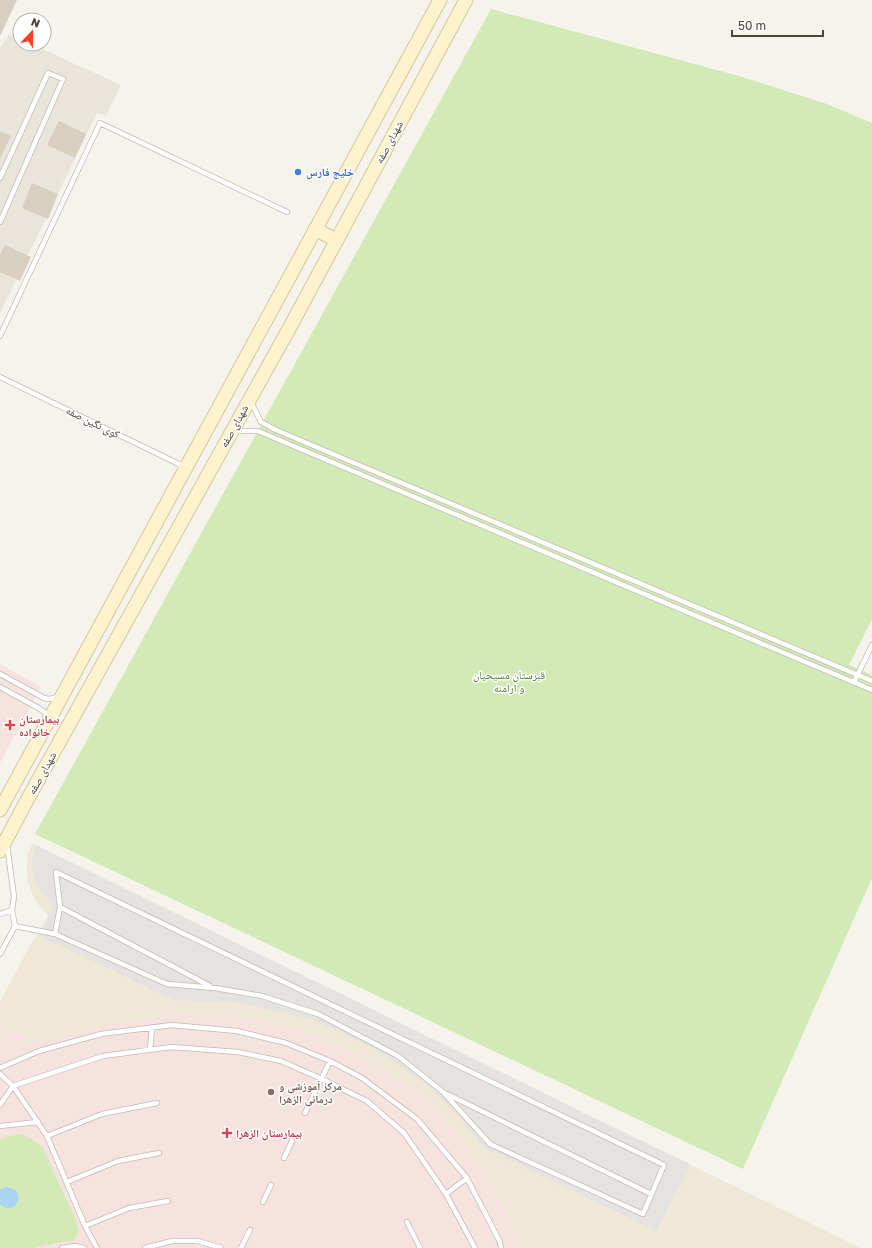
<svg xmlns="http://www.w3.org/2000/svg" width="872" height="1248" font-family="'Golos Text','Noto Naskh Arabic',sans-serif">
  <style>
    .residential { fill: #eae5da }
    .education { fill: #efe8d6 }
    .medical { fill: #f6e3e0 }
    .green { fill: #d2eab5 }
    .parking { fill: #e5e3e0 }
    .water { fill: #a9d4f2 }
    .building { fill: #d8cfc1 }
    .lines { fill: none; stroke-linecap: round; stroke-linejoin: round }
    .service-casing { stroke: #c2bbae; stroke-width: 6 }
    .secondary-casing { stroke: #d6c79b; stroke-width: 15 }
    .service { stroke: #fff; stroke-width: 4.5 }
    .secondary { stroke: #fff3cd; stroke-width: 13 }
    .shop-dot { fill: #3f7fe0; stroke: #fff; stroke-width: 1.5 }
    .health-dot { fill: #e0444e; stroke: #fff; stroke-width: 1.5 }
    .education-dot { fill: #8d6e63; stroke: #fff; stroke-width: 1.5 }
    .labels { text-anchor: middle; stroke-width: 3; stroke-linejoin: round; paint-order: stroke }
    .street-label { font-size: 11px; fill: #4b4439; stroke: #fff }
    .shop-label { font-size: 11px; font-weight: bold; fill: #366cbe; stroke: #fff; text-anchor: start }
    .park-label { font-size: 11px; fill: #4a7f2a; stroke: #fff }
    .health-label { font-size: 11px; font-weight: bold; fill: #be3a42; stroke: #fff; text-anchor: start }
    .education-label { font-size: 11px; font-weight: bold; fill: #785e54; stroke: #fff; text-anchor: start }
  </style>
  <rect width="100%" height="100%" fill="#f6f3ec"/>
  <!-- residential -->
  <path class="residential" d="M9 34 20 39V44H31L121 85 106 116 97 113 0 313V48Z"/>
  <!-- education -->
  <path class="education" d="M32 844 861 1248H0V1001L32 942 35 939 40 929 44 924 48 915 40 907 34 898 28 882 27 871V861L28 854Z"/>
  <!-- medical -->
  <path class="medical" d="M0 664 41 687 0 763Z
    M180 1014 236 1017 289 1026 343 1047 384 1070 432 1105 476 1161 507 1211 521 1248H0V1043L9 1029 31 1039 48 1041 97 1028Z"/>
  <!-- green -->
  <path class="green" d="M491 9 739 76 827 104 872 123V619L849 665 872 675V878L743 1169 35 834Z
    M21 1134 32 1139 43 1148 76 1220 79 1232 74 1240 32 1248H0V1140L5 1137Z"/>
  <!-- parking -->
  <path class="parking" d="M36 845 691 1165 656 1231 484 1148 459 1116 424 1082 366 1044 313 1020 242 1003 174 1000 40 936 53 906 37 885 33 873 32 859Z"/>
  <!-- water -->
  <path class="water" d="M6 1187C29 1188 16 1219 0 1204V1190Z"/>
  <!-- building -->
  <path class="building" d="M0 0H17L0 36Z
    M59 121 86 134 75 158 47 145Z
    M0 131 11 136 0 159Z
    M32 183 58 194 48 219 22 208Z
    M5 245 31 257 20 281 0 272V255Z"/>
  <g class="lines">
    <defs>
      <path id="service" d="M0 178 48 73 63 79 0 222
        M0 336 100 123 287 212
        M0 377 185 467
        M251 402 261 422 276 430 872 681
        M235 431H258L872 690
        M0 674 44 698 49 699 58 697
        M854 682 872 645
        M0 687 42 710 45 713 47 719
        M60 907 210 986
        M0 914 12 910
        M15 926 55 934 167 984 215 988 262 996 318 1014 398 1056 443 1092 490 1144 643 1214 664 1165 56 872
        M55 934 60 907 56 872
        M0 954 15 926 12 910 14 897 7 845
        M150 1050 152 1027
        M0 1068 39 1051 101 1034 172 1025 237 1031 286 1043 330 1061 362 1078 417 1119 467 1178 500 1242 501 1248
        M0 1074 13 1086 47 1136 85 1226 97 1248
        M447 1094 651 1194
        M0 1105 13 1086 103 1056 171 1047 238 1052 281 1061 322 1079 367 1101 404 1133 446 1194 475 1248
        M305 1113 330 1061
        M0 1126 38 1122
        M47 1136 102 1114 157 1103
        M284 1158 292 1141
        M67 1182 118 1161 159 1153
        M446 1194 467 1178
        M263 1202 271 1185
        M407 1222 420 1248
        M85 1226 129 1208 168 1201
        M62 1248 75 1246 84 1248
        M145 1248 172 1241H198L221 1248
        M241 1248 250 1230"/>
      <path id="secondary" d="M315 229 336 240
        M0 810 440 0
        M0 851 26 802 290 327 466 0"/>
    </defs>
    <!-- service casing -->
    <use href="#service" class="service-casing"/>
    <!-- secondary casing -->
    <use href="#secondary" class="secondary-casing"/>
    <!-- service -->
    <use href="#service" class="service"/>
    <!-- secondary -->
    <use href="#secondary" class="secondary"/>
  </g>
  <!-- markers -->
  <circle class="shop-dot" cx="298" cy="172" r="4"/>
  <g class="health-dot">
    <path d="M8 719h4v4h4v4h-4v4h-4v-4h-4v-4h4z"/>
    <path d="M225 1127h4v4h4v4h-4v4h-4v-4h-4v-4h4z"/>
  </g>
  <circle class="education-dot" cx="271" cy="1092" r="4"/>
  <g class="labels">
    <!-- street labels -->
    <g class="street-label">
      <text transform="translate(389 142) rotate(-62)" y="4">شهدای صفه</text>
      <text transform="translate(93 422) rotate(26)" y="4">کوی نگین صفه</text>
      <text transform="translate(234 426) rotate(-61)" y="4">شهدای صفه</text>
      <text transform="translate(42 773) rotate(-61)" y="4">شهدای صفه</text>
    </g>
    <!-- shop labels -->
    <g class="shop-label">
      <text x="306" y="176">خلیج فارس</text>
    </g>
    <!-- park labels -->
    <g class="park-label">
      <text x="509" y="679">قبرستان مسیحیان<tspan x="509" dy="13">و ارامنه</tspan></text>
    </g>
    <!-- health labels -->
    <g class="health-label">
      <text x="19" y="723">بیمارستان<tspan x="19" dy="13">خانواده</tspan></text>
      <text x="236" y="1137">بیمارستان الزهرا</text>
    </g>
    <!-- education labels -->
    <g class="education-label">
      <text x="279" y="1090">مرکز آموزشی و<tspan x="279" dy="13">درمانی الزهرا</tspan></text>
    </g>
  </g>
  <!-- north arrow -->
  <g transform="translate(32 32) rotate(22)"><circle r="19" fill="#ffffff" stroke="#b7b4b0"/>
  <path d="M0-3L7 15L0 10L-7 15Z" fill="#fc3f1d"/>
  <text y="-6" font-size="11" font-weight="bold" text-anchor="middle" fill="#4b4439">N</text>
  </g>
  <!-- scale -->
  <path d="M732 30v6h91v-6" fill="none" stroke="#4b4439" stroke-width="2"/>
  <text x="738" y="30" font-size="12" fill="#4b4439" stroke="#ffffff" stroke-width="3" paint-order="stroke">50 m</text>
</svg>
